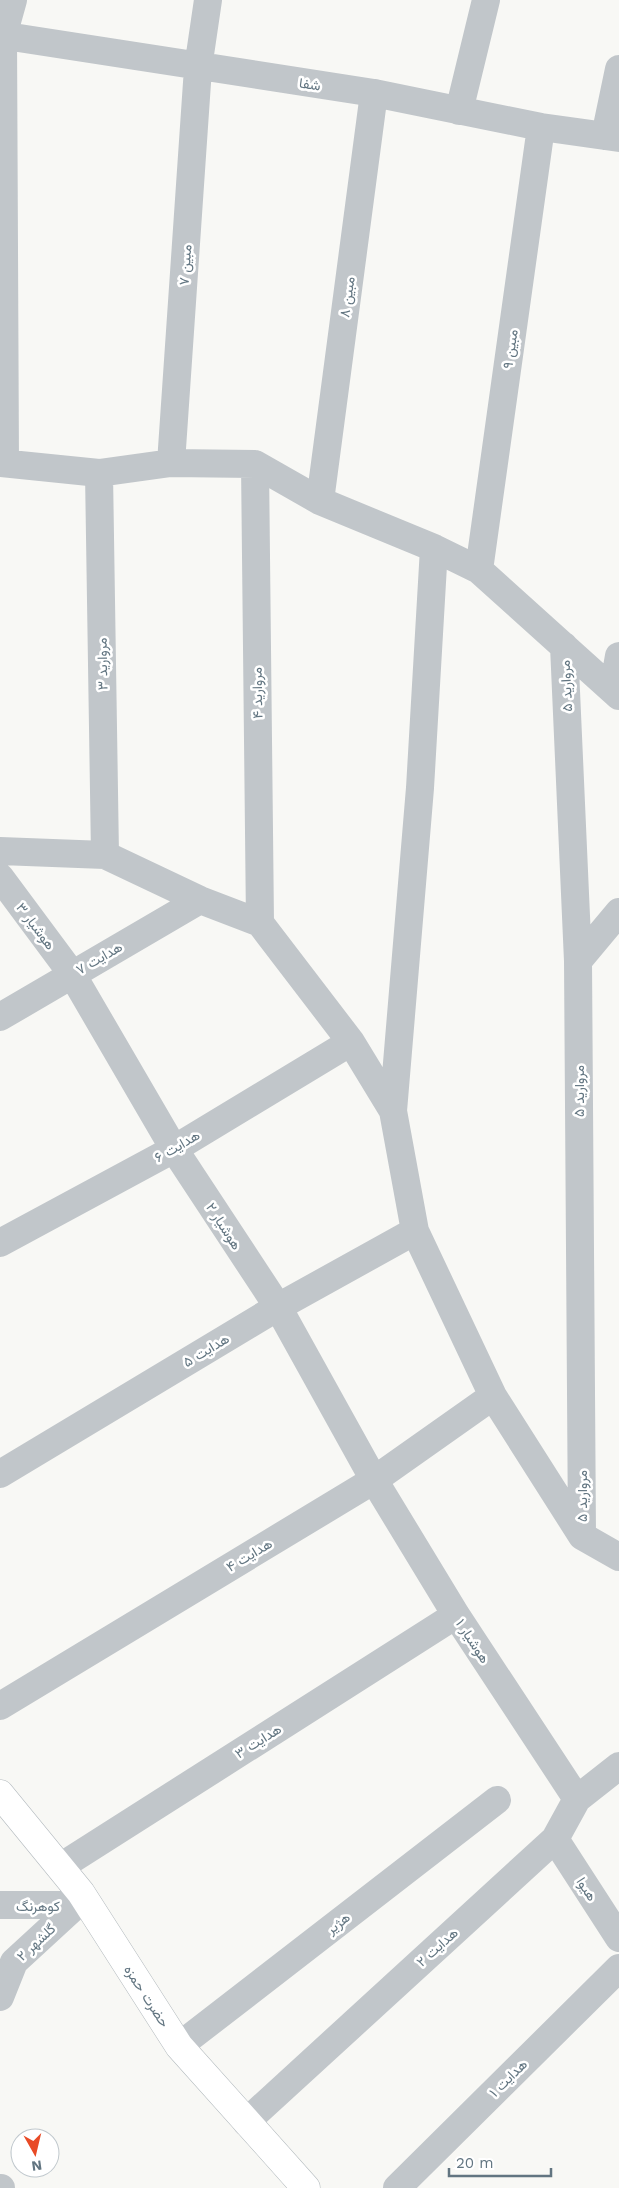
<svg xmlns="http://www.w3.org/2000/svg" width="619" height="2188" font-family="'Work Sans',Vazirmatn,sans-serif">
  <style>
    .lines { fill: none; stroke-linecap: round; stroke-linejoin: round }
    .secondary-casing { stroke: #b3babe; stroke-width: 29 }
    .street { stroke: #c1c6ca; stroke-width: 28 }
    .secondary { stroke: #fff; stroke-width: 28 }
    .labels { text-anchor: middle; stroke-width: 5; stroke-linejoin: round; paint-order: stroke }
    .street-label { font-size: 14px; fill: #627581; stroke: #fff }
  </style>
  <rect width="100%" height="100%" fill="#f8f8f5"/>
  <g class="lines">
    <defs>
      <path id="secondary" d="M0 1794 81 1893 179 2046 306 2188"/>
    </defs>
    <!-- secondary casing -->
    <use href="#secondary" class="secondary-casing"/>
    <!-- street -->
    <path class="street" d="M0 35 374 93 541 127 619 138
      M459 111 486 0
      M605 136 619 69
      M0 463 99 473 171 463 255 464 320 501 434 548 479 570 619 696
      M5 463 3 36 13 0
      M171 463 198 68 208 0
      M255 464 260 923
      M99 473 105 855
      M320 501 374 93
      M479 570 541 127
      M564 646 578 961 582 1536
      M613 690 619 656
      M0 851 105 855 200 900 260 923 351 1042 393 1111 415 1231 493 1396 582 1536 619 1557
      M0 877 72 974 174 1149 278 1307 374 1480 456 1615 577 1799
      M578 961 619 912
      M0 1017 200 900
      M393 1111 420 788 434 548
      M0 1243 174 1149 351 1042
      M0 1474 278 1307 415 1231
      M0 1706 374 1480 493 1396
      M555 1839 619 1938
      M60 1867 456 1615
      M0 1905H76
      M0 1997 14 1962 76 1905 81 1893
      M179 2046 497 1800
      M246 2122 555 1839 577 1799 619 1766
      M0 2188H1
      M397 2188 619 1968"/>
    <!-- secondary -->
    <use href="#secondary" class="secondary"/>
  </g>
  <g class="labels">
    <!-- street labels -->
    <g class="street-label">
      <text transform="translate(310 84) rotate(8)" y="5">شفا</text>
      <text transform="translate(185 265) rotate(-86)" y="5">مبین ۷</text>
      <text transform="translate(347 297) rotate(-82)" y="5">مبین ۸</text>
      <text transform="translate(510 349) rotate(-82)" y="5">مبین ۹</text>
      <text transform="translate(102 664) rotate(-91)" y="5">مروارید ۳</text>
      <text transform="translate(566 686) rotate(-93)" y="5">مروارید ۵</text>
      <text transform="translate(257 693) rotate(-91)" y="5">مروارید ۴</text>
      <text transform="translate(36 926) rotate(53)" y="5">هوشیار ۳</text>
      <text transform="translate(99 958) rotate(-30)" y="5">هدایت ۷</text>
      <text transform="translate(579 1091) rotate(-90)" y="5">مروارید ۵</text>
      <text transform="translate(177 1146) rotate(-30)" y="5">هدایت ۶</text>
      <text transform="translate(224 1226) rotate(57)" y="5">هوشیار ۲</text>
      <text transform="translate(206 1350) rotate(-31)" y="5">هدایت ۵</text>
      <text transform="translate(582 1496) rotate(-90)" y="5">مروارید ۵</text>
      <text transform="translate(249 1555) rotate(-31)" y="5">هدایت ۴</text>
      <text transform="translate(473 1641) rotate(57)" y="5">هوشیار ۱</text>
      <text transform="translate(258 1741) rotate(-32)" y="5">هدایت ۳</text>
      <text transform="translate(587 1889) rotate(57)" y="5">هیوا</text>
      <text x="38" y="1911">کوهرنگ</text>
      <text transform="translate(338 1923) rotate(-38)" y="5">هژیر</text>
      <text transform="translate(36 1942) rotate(-43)" y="5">گلشهر ۲</text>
      <text transform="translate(437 1947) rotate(-42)" y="5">هدایت ۲</text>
      <text transform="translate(147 1996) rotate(57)" y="5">حضرت حمزه</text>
      <text transform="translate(508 2078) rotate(-45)" y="5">هدایت ۱</text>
    </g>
  </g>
  <!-- north arrow -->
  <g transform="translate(35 2153) rotate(172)"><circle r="24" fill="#ffffff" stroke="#c0c8cd"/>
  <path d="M0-4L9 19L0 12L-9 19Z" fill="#e84a26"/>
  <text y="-8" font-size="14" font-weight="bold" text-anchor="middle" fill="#627581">N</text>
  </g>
  <!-- scale -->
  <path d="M449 2168v8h102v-8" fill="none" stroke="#627581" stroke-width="2.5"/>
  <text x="456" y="2168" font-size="15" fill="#627581" stroke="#ffffff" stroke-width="4" paint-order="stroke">20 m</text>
</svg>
